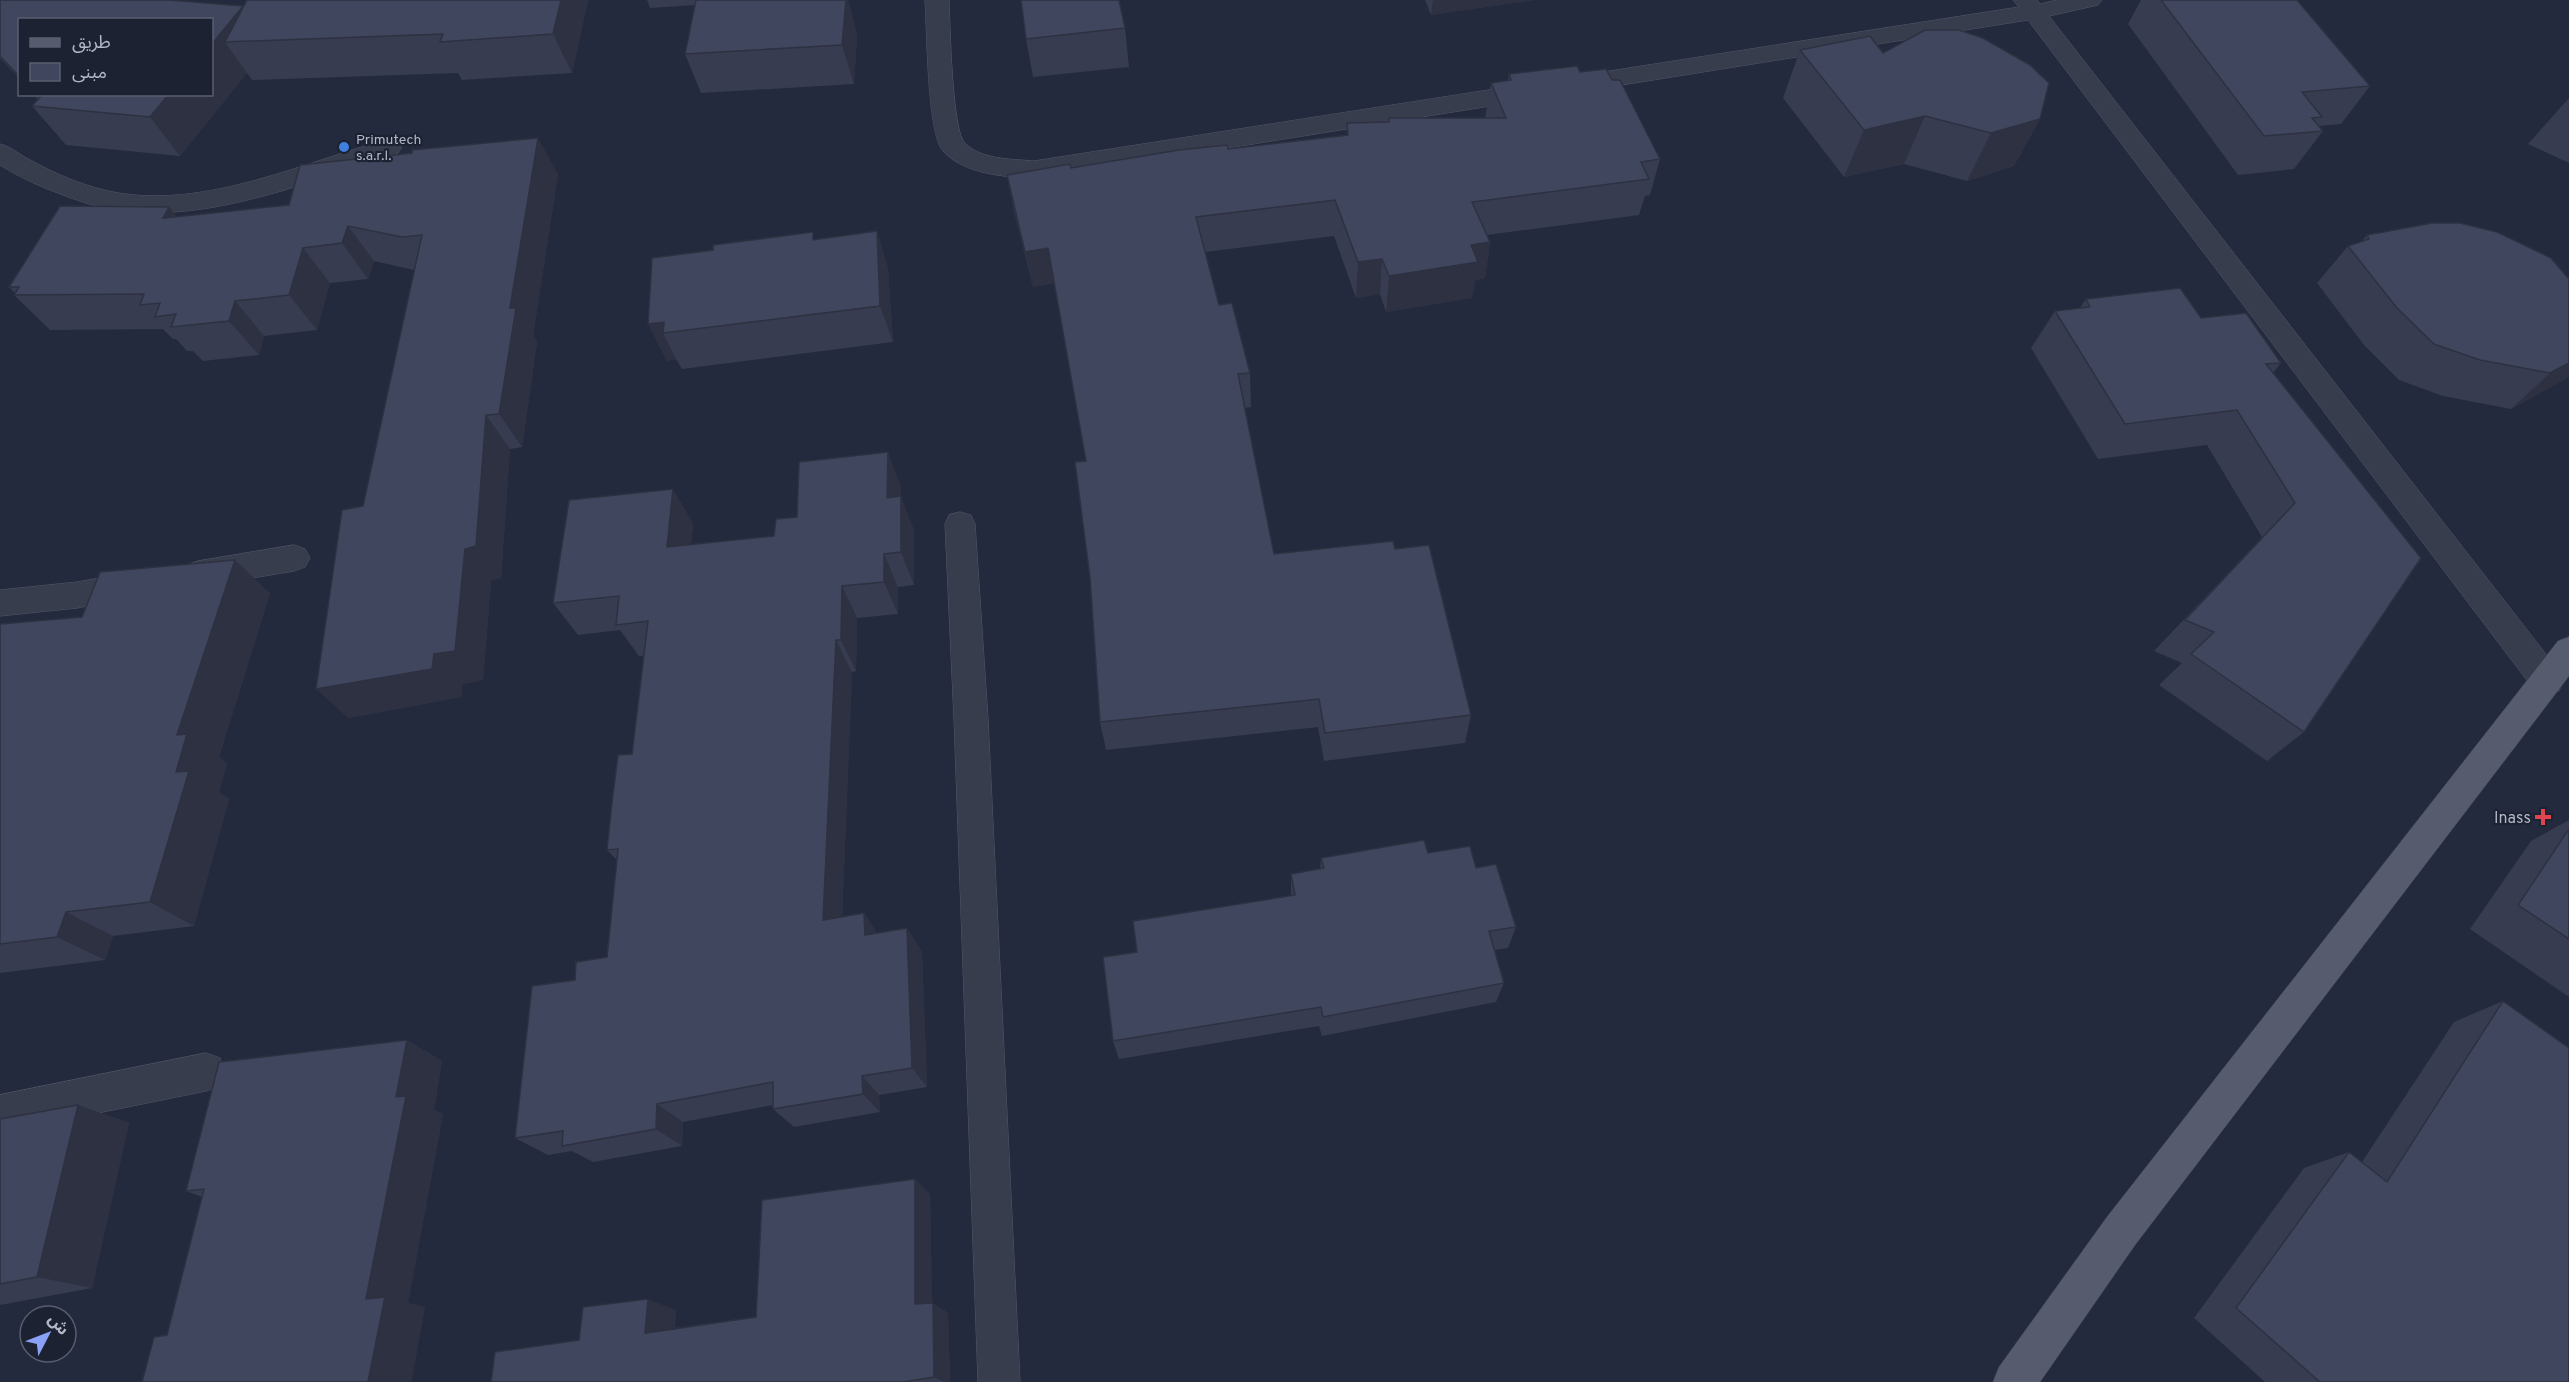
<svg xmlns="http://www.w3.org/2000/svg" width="2569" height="1382" font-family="Overpass,'Noto Sans Arabic',sans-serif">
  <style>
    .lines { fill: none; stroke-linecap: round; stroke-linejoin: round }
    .street-casing { stroke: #535868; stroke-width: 1 }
    .primary-casing { stroke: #414656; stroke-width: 1 }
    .street { fill: #383d4d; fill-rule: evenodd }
    .primary { fill: #565b6d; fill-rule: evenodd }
    .wall { fill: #373c50 }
    .shaded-wall { fill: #2d3141 }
    .building { fill: #40465d; stroke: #2d3141; stroke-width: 1.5 }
    .shop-dot { fill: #3f7fe0; stroke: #1d2232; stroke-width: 2 }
    .health-dot { fill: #e0444e; stroke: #1d2232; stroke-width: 2 }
    .labels { text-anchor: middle; stroke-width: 4.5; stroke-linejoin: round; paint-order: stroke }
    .far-poi-label { font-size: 14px; fill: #b3b8c8; stroke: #1d2232; text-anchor: start }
    .poi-label { font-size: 16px; fill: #b3b8c8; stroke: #1d2232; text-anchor: end }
  </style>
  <rect width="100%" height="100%" fill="#242a3d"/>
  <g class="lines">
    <defs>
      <path id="street" d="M925 0H949C950 24 952 127 964 142 980 160 1012 159 1034 161L2019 7 2013 0H2037L2040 4 2057 0H2102L2098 5 2049 16 2559 671 2563 681 2559 691 2547 695 2535 691 2028 20 1034 179C1004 176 965 175 943 151 927 133 927 28 925 0Z
        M389 139 398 141 402 147 398 153C314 180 212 222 123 211 96 208 70 198 45 188 29 181 14 174 0 165V144C12 147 21 156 32 161 54 173 79 184 104 190 197 213 301 163 389 139Z
        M960 512 971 515 975 524 988 719 1020 1382H978L954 719 945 524 949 515Z
        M294 545 305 549 310 558 305 567 294 571 198 587 187 583 182 574 187 565 198 561Z
        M135 572 146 576 151 585 146 594 77 608 0 616V590L77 582Z
        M206 1053 220 1058 225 1072 220 1086 206 1091 0 1133V1095Z"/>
      <path id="primary" d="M2569 637V676L2135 1245 2040 1382H1993L1999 1367 2107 1217 2558 641Z"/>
    </defs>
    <!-- street casing -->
    <use href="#street" class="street-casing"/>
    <!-- primary casing -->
    <use href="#primary" class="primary-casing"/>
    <!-- street -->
    <use href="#street" class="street"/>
    <!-- primary -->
    <use href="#primary" class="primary"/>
  </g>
  <!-- wall -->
  <path class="wall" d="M0 0 243 6 588 0 572 73 462 80 458 73 252 80 247 73 180 156 66 145 32 106 38 100 34 94H212L20 20V79L0 58Z
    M647 0H848L857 34 854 84 701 93 685 54 695 5 650 8Z
    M1425 0H1535L1431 15Z
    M2141 0H2297L2370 86 2341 124 2319 126 2323 131 2294 169 2238 175 2128 24Z
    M1125 28 1129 67 1033 77 1026 39Z
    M1800 50 1883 53 2040 119 2014 166 1967 181 1904 164 1844 177 1783 98Z
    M1580 72 1612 80 1660 159 1650 195 1645 196 1639 215 1487 235 1490 242 1485 278 1475 280 1472 298 1386 312 1380 294 1356 298 1334 236 1205 252 1219 305 1250 373 1251 407 1244 408 1274 554 1395 549 1471 715 1465 743 1324 761 1318 727 1106 750 1100 722 1086 461 1054 283 1033 287 1014 211 1007 175 1347 135V123L1389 122V118H1485L1491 83 1508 81 1509 74Z
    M2569 98V163L2528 144Z
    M558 174 533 336 537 342 522 447 510 449 501 578 491 580 483 680 462 684 461 697 348 718 363 506 414 270 374 261 368 279 330 283 317 330 264 336 259 355 203 361 193 351H187L176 339H173L163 329 50 330 14 295 15 293 9 287 177 217Z
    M877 231 888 269 893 342 682 369 676 359 667 361 648 324 816 239Z
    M2367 235 2569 279V377L2511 409 2443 396 2399 380 2364 345 2317 283 2348 246 2361 242Z
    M2086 299 2201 318 2281 363 2273 373 2421 558 2304 732 2267 761 2159 685 2182 663 2154 651 2262 537 2207 445 2098 459 2031 348 2055 311 2080 308Z
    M901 487 900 497 914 530V585L898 587V614L857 618 856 671 852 672 842 917 864 913 877 933 907 928 922 952 927 1087 879 1095 880 1112 794 1127 773 1109V1105L683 1122 682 1146 593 1162 572 1151 548 1155 515 1138 575 980 607 957 617 860 607 850 632 754 644 656H639L620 630 578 635 553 603 693 523 691 544 774 536 797 517Z
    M270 593 219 757 227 763 219 792 229 799 194 926 113 936 105 960 0 973V624L82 617Z
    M2569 820V997L2470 929 2531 841Z
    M1428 853 1476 868 1516 927 1508 948 1495 950 1504 983 1496 1002 1322 1036 1319 1026 1119 1059 1113 1041 1137 952 1291 896V874L1320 869 1321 858Z
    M2503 1001 2569 1382H2265L2194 1318 2304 1168 2349 1152 2362 1162 2454 1022Z
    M407 1040 442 1061 434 1110 443 1114 408 1303 425 1307 411 1382H142L167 1335 202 1197 186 1191Z
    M78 1105 129 1123 92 1288 0 1305V1119Z
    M930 1194 932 1303 948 1313 950 1382H491L579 1340 676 1310 675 1328 756 1317Z"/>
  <!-- shaded-wall -->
  <path class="shaded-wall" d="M561 0H588L572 73 553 34Z
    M846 0H848L857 34 854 84 842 45Z
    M1433 0H1535L1431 15Z
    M243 6 266 40 225 42 247 73 180 156 150 117 169 94H212V44Z
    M1925 116 1904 164 1844 177 1864 130Z
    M2040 119 2014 166 1967 181 1991 133Z
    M538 138 558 174 533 336 537 342 522 447 499 414 510 308Z
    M169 207 199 243 163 218Z
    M348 226 374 261 368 279 342 243Z
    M877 231 888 269 893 342 880 306Z
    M1490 242 1485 278 1475 280 1472 298 1386 312 1389 276 1471 245Z
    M303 248 330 283 317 330 289 295Z
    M1048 248 1054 283 1033 287 1025 252Z
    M1382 259 1380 294 1356 298 1358 262Z
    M235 301 264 336 259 355 229 321Z
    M664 322 663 333 676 359 667 361 648 324Z
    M2569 363V377L2511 409 2550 373Z
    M486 415 510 449 501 578 491 580 483 680 462 684 461 697 348 718 316 689 434 654 465 549Z
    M888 452 901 487 900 532 887 498Z
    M673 489 693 523 688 580 667 547Z
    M901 496 914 530V585L901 552Z
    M884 554 898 587V614L884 582Z
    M235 560 270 593 219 757 227 763 219 792 229 799 194 926 150 902 176 772 177 735Z
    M842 586 857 618 856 671 841 640Z
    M836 640 852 672 841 944 823 920Z
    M66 912 113 936 105 960 57 937Z
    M864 913 880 937 865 935Z
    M907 928 922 952 927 1087 912 1068Z
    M407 1040 442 1061 434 1110 443 1114 408 1303 425 1307 411 1382H368L366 1299 396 1097Z
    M862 1076 879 1095 880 1112 863 1094Z
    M657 1104 683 1122 682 1146 656 1129Z
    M78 1105 129 1123 92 1288 37 1277Z
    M915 1179 930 1194 932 1314 915 1304Z
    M648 1299 676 1310 673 1342 645 1333Z
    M933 1303 948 1313 950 1382H944L934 1377Z"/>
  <!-- building -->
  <path class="building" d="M0 0H169L243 6 212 44V20H20V75L17 74 0 56Z
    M247 0H561L553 34 440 42 443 34 225 42Z
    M696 0H846L842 45 685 54Z
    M1021 0H1119L1125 28 1026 39Z
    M2161 0H2297L2370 86 2302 92 2322 117 2312 118 2323 131 2264 136Z
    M1925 30H1959L1983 38 2030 65 2049 83 2040 119 1991 133 1925 116 1864 130 1800 50 1870 36 1883 53Z
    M1577 66 1580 72 1606 69 1612 80H1620L1660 159 1641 162 1649 179 1472 202 1490 242 1471 245 1478 262 1389 276 1382 259 1358 262 1335 200 1196 217 1219 305 1232 303 1250 373 1238 374 1274 554 1393 541 1395 549 1429 545 1471 715 1325 733 1319 699 1100 722 1090 578 1075 462 1086 461 1048 248 1025 252 1007 175 1070 164 1071 168 1179 150 1227 145 1228 149 1348 135 1347 123 1389 122V118H1506L1491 83 1511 80 1509 74Z
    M43 94H169L150 117 32 106Z
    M538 138 510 308H516L499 414 486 415 476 546 465 549 455 651 434 654 432 669 316 689 342 510 363 506 422 235 402 237 348 226 342 243 303 248 289 295 235 301 229 321 171 327 176 314 155 317 160 303 140 305 144 294 14 295 19 287H9L60 206 169 207 163 218 289 205 300 165 412 153V150Z
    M2432 223H2460L2497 232 2551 258 2569 279V363L2550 373 2480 360 2434 344 2397 308 2348 246 2369 239 2367 235Z
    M877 231 880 306 663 333 664 322 648 324 652 258 713 250V245L813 232V240Z
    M2180 288 2201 318 2246 313 2281 363 2266 364 2421 558 2304 732 2191 654 2214 632 2185 620 2295 503 2237 410 2125 424 2055 311 2090 307 2086 299Z
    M888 452 887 498 901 496V552L884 554V582L842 586 841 640H836L823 920 864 913 865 935 907 928 912 1068 862 1076 863 1094 773 1109V1082L657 1104 656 1129 562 1146 563 1131 515 1138 532 986 575 980 576 962 607 957 618 849 607 850 612 802 618 755 632 754 648 621 616 625 619 596 553 603 569 500 673 489 667 547 774 536 776 519 797 517 799 462Z
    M235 560 177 735 187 734 176 772 189 771 150 902 66 912 57 937 0 944V624L82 617 100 572Z
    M2569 829V939L2518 905Z
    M1424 840 1428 853 1470 846 1476 868 1496 864 1516 927 1489 931 1504 983 1323 1017 1321 1007 1113 1041 1103 957 1137 952 1133 921 1295 895 1291 874 1324 868 1321 858Z
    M2503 1001 2569 1048V1382H2320L2236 1308 2349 1152 2387 1182Z
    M407 1040 396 1097 406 1096 366 1299 385 1297 368 1382H142L154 1337 167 1335 204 1189 186 1191 219 1062Z
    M78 1105 37 1277 0 1284V1119Z
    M915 1179V1304L933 1303 934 1377 903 1382H491L495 1352 579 1340 583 1307 648 1299 645 1333 756 1317 762 1200Z"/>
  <!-- markers -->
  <circle class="shop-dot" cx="344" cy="147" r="6"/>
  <path class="health-dot" d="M2540 808h6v6h6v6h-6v6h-6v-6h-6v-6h6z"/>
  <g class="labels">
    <!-- far-poi labels -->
    <g class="far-poi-label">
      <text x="356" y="144">Primutech<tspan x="356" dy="16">s.a.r.l.</tspan></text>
    </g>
    <!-- poi labels -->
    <g class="poi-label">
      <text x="2531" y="823">Inass</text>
    </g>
  </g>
  <!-- legend -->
  <rect x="18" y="18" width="195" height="78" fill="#1d2232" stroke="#595e6e" stroke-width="1.5"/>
  <rect x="30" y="38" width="30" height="9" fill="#565b6d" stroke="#595e6e" stroke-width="1.5"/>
  <text x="72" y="48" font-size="18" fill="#b3b8c8">طريق</text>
  <rect x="30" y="63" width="30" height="18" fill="#40465d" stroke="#595e6e" stroke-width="1.5"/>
  <text x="72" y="78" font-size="18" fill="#b3b8c8">مبنى</text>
  <!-- north arrow -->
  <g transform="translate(48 1334) rotate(48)"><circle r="28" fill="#1d2232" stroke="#595e6e" stroke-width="1.5"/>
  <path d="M0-4.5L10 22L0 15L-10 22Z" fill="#8aa1f7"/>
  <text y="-9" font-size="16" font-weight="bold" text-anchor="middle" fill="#b3b8c8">ش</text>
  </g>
</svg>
